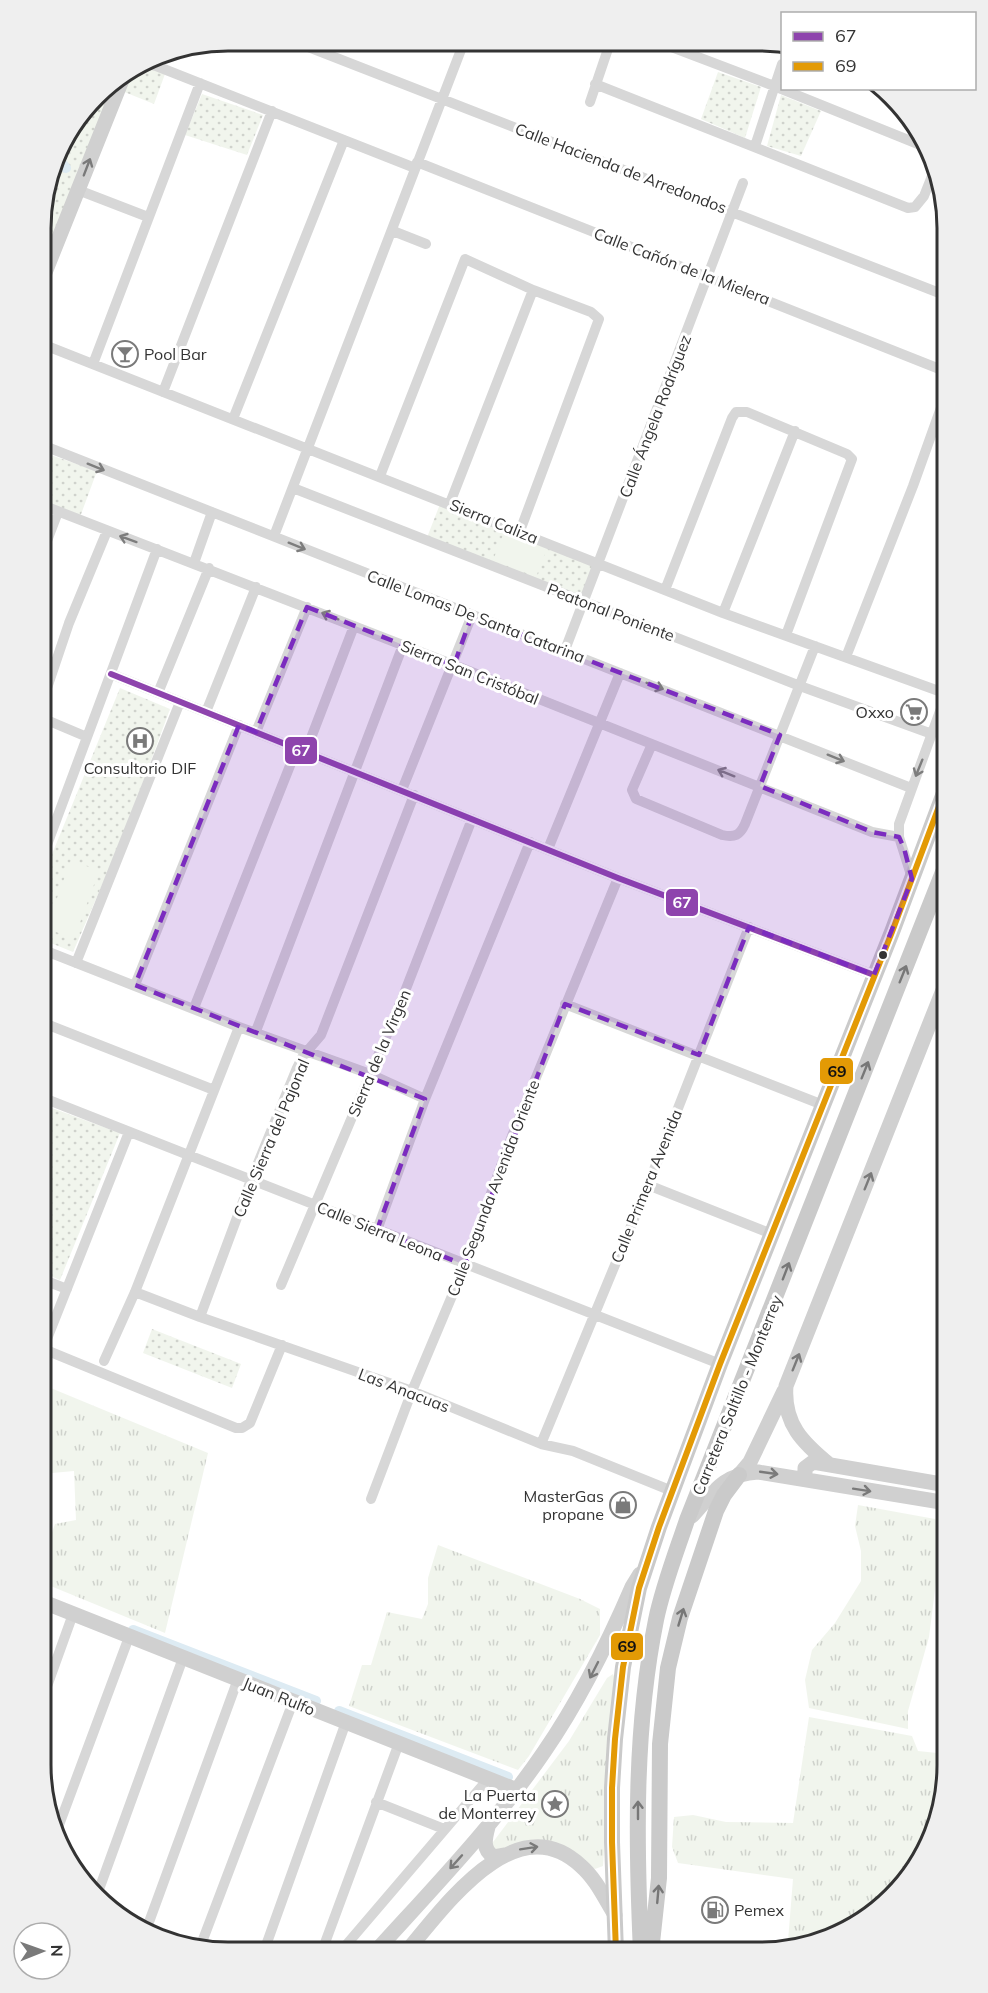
<svg xmlns="http://www.w3.org/2000/svg" width="988" height="1993" font-family="Mulish,sans-serif">
  <style>
    .grass { fill: url(#grass-tufts) }
    .park { fill: url(#park-dots) }
    .pitch { fill: #f1f5ed }
    .lines { fill: none; stroke-linecap: round; stroke-linejoin: round }
    .canal { stroke: #ddebf3; stroke-width: 10 }
    .street { stroke: #d7d7d7; stroke-width: 10 }
    .secondary { stroke: #d0d0d0; stroke-width: 15 }
    .primary { stroke: #cacaca; stroke-width: 16 }
    .bus-1-casing { stroke: #fff; stroke-width: 10 }
    .bus-2-casing { stroke: #fff; stroke-width: 10 }
    .bus-1 { stroke: #8e44ad; stroke-width: 6 }
    .bus-2 { stroke: #e39a05; stroke-width: 6 }
    .oneway { stroke: #7a7a7a }
    .oneway2 { stroke: #7d7d7d }
    .oneway3 { stroke: #777 }
    .marked { fill: #7b2cbf; fill-opacity: 0.2; stroke: #7b2cbf; stroke-width: 4.5; stroke-dasharray: 12 8; stroke-linejoin: round }
    .bus-dot { fill: #333; stroke: #fff; stroke-width: 2 }
    .labels { text-anchor: middle; stroke-width: 6; stroke-linejoin: round; paint-order: stroke }
    .street-label { font-size: 16px; fill: #333; stroke: #fff }
    .poi-label { font-size: 16px; fill: #333; stroke: #fff; text-anchor: end }
    .rim { fill: none; stroke: #333; stroke-width: 3 }
    .line-badge { stroke: #fff; stroke-width: 2 }
    .badge-label { font-size: 16px; text-anchor: middle; font-weight: bold; fill: #fff }
    .pale-badge-label { font-size: 16px; text-anchor: middle; font-weight: bold; fill: #111 }
  </style>
  <defs>
    <pattern id="grass-tufts" width="24" height="20" patternUnits="userSpaceOnUse" patternTransform="scale(1.5)"><rect width="24" height="20" fill="#f1f5ed"/><path d="M3 7l-1-3M5 7V3M7 7l1-3M15 17l-1-3M17 17v-4M19 17l1-3" fill="none" stroke="#cfd2cc"/></pattern>
    <pattern id="park-dots" width="8" height="8" patternUnits="userSpaceOnUse" patternTransform="scale(1.5)"><rect width="8" height="8" fill="#f1f5ed"/><path d="M2 2h.1M6 6h.1" fill="none" stroke="#cfd2cc" stroke-width="1.8" stroke-linecap="round"/></pattern>
  </defs>
  <rect width="100%" height="100%" fill="#fff"/>
  <!-- grass -->
  <path class="grass" d="M41 1384 208 1453 165 1633 41 1582V1564L55 1524 76 1520 74 1471 41 1474Z
    M858 1505 935 1519 942 1535 929 1637 908 1711V1729L809 1708 805 1680 812 1650 835 1623 861 1581V1551L855 1526Z
    M438 1545 580 1599 600 1609V1635L529 1756 518 1770 349 1706 362 1665H371L387 1612 422 1619 428 1604V1578Z
    M613 1674 616 1681 603 1866 595 1869 560 1848 497 1856 490 1846 569 1741 607 1678Z
    M809 1717 912 1736 918 1751 947 1754V1777L933 1836 908 1879 864 1921 820 1943 808 1945 788 1941 793 1879 678 1863 672 1847 674 1817 693 1815 726 1822 793 1823Z"/>
  <!-- park -->
  <path class="park" d="M141 65 165 74 154 104 122 91 130 71Z
    M718 72 761 87 745 138 701 119Z
    M125 74 42 300V204L60 145 104 87Z
    M202 94 263 115 247 155 185 135Z
    M781 95 821 111 801 156 767 146Z
    M42 452 97 471 80 517 42 502Z
    M442 499 602 562 586 603 426 540Z
    M120 688 170 709 122 839 73 952 41 939V881Z
    M41 1104 120 1133 60 1280 41 1272Z
    M152 1329 241 1364 232 1388 143 1353Z"/>
  <!-- pitch -->
  <path class="pitch" d="M507 525 550 541 536 577 493 560Z
    M71 860 99 871 74 939 46 928Z"/>
  <g class="lines">
    <!-- canal -->
    <path class="canal" d="M61 162 66 168
      M133 1630 316 1701
      M339 1711 508 1777"/>
    <!-- street -->
    <path class="street" d="M293 41 947 296
      M661 43 774 86 923 146
      M146 62 415 168
      M595 84 908 208 915 207 924 196 936 166
      M590 102 610 43
      M755 146 782 64
      M417 162 947 372
      M78 190 148 217
      M393 231 426 244
      M42 344 723 613 947 694
      M93 364 200 83
      M163 392 272 111
      M233 419 344 140
      M42 445 911 788
      M380 476 465 259 533 290 591 312 599 319 520 531
      M293 488 800 686 932 734
      M450 503 533 290
      M42 505 454 665 872 832 899 837
      M274 536 464 42
      M42 554 58 512
      M194 563 212 512
      M665 590 732 418 736 412H747L847 454 852 459 786 635
      M723 613 795 431
      M565 650 743 183
      M846 657 913 486 947 391
      M111 674 618 878 874 975
      M158 693 209 568
      M42 703 69 623 107 531
      M206 712 256 587
      M42 718 87 737
      M256 732 307 607
      M652 744 632 790 636 799 722 835C735 838 740 835 745 824L815 646
      M306 751 354 626
      M402 790 472 615
      M548 849 620 673
      M41 861 157 549
      M912 878 899 837V824L947 692
      M41 949 239 1027 370 1074 425 1099
      M76 963 180 702
      M135 985 239 725
      M565 1004 823 1105
      M194 1008 297 748
      M41 1022 214 1090
      M256 1031 403 645
      M41 1097 720 1364
      M648 1185 772 1234
      M377 1230 425 1099 530 842
      M41 1279 67 1289
      M281 1285 402 999 472 819
      M135 1292 200 1317 412 1391 541 1444 573 1451 672 1491
      M200 1317 251 1180 297 1068 303 1056 321 1035 414 795
      M41 1348 236 1428H242L250 1423 282 1345
      M43 1349 129 1132
      M104 1361 135 1292 239 1027
      M541 1444 648 1185 749 927
      M371 1499 412 1391 465 1265 512 1136 618 878
      M41 1703 73 1614
      M376 1802 444 1829
      M56 1833 129 1637
      M97 1895 183 1658
      M145 1933 238 1679
      M199 1950 293 1702
      M264 1951 346 1722
      M322 1951 399 1743
      M341 1951 488 1779"/>
    <!-- secondary -->
    <path class="secondary" d="M42 280 124 75
      M830 1465C803 1443 783 1424 786 1386L947 980
      M739 1475 750 1462 784 1391
      M805 1479V1468L813 1462 947 1485
      M692 1516C713 1493 723 1474 758 1472L947 1503
      M41 1601 517 1790
      M488 1827C485 1838 482 1850 494 1857L505 1855
      M376 1951C434 1887 495 1824 544 1752 580 1700 607 1645 632 1587L640 1574
      M407 1951C445 1906 516 1805 581 1866 596 1879 605 1899 615 1915"/>
    <!-- primary -->
    <path class="primary" d="M616 1952 612 1842V1788L615 1739 623 1667 639 1588 659 1527 720 1364 892 932 947 785
      M641 1952C636 1842 634 1729 656 1620 663 1586 676 1553 687 1520L947 862
      M651 1952 659 1878 660 1744 668 1668 680 1618 716 1511 724 1495 739 1475"/>
    <defs>
      <path id="bus-1" d="M111 674 618 878 874 975"/>
      <path id="bus-2" d="M616 1952 612 1842V1788L615 1739 623 1667 639 1588 659 1527 720 1364 892 932 947 785"/>
    </defs>
    <!-- bus-1 casing -->
    <use href="#bus-1" class="bus-1-casing"/>
    <!-- bus-2 casing -->
    <use href="#bus-2" class="bus-2-casing"/>
    <!-- bus-1 -->
    <use href="#bus-1" class="bus-1"/>
    <!-- bus-2 -->
    <use href="#bus-2" class="bus-2"/>
  </g>
  <!-- one-way arrows -->
  <defs><path id="oneway-shaft" d="M-6 0H5M1.5-3L5.5 0L1.5 3" fill="none" stroke-width="1.6" stroke-linecap="round" stroke-linejoin="round" transform="scale(1.5)"/></defs>
  <g class="oneway">
    <use href="#oneway-shaft" transform="translate(87 167) rotate(-69)"/>
    <use href="#oneway-shaft" transform="translate(868 1181) rotate(-68)"/>
    <use href="#oneway-shaft" transform="translate(796 1362) rotate(-68)"/>
    <use href="#oneway-shaft" transform="translate(769 1473) rotate(8)"/>
    <use href="#oneway-shaft" transform="translate(862 1490) rotate(9)"/>
    <use href="#oneway-shaft" transform="translate(594 1670) rotate(117)"/>
    <use href="#oneway-shaft" transform="translate(529 1848) rotate(-9)"/>
    <use href="#oneway-shaft" transform="translate(456 1862) rotate(132)"/>
  </g>
  <g class="oneway2">
    <use href="#oneway-shaft" transform="translate(96 467) rotate(22)"/>
    <use href="#oneway-shaft" transform="translate(128 539) rotate(-160)"/>
    <use href="#oneway-shaft" transform="translate(297 546) rotate(22)"/>
    <use href="#oneway-shaft" transform="translate(330 616) rotate(-158)"/>
    <use href="#oneway-shaft" transform="translate(655 686) rotate(21)"/>
    <use href="#oneway-shaft" transform="translate(836 758) rotate(22)"/>
    <use href="#oneway-shaft" transform="translate(919 768) rotate(112)"/>
    <use href="#oneway-shaft" transform="translate(726 773) rotate(-158)"/>
  </g>
  <g class="oneway3">
    <use href="#oneway-shaft" transform="translate(903 974) rotate(-68)"/>
    <use href="#oneway-shaft" transform="translate(865 1070) rotate(-68)"/>
    <use href="#oneway-shaft" transform="translate(786 1271) rotate(-69)"/>
    <use href="#oneway-shaft" transform="translate(681 1617) rotate(-73)"/>
    <use href="#oneway-shaft" transform="translate(638 1810) rotate(-90)"/>
    <use href="#oneway-shaft" transform="translate(658 1894) rotate(-85)"/>
  </g>
  <!-- marked area -->
  <path class="marked" d="M307 607 454 665 472 615 780 735 760 786 872 832 899 837 904 848 912 879 874 975 749 927 699 1055 565 1004 465 1265 377 1230 425 1099 135 985 239 725 256 732Z"/>
  <!-- icons -->
  <defs>
    <symbol id="bar-ring" viewBox="-11 -11 22 22"><circle r="9.5" fill="#fff" stroke="#7a7a7a" stroke-width="1.5"/><path d="M-6-5H6L.8 .8V4.5H3.5V6h-7V4.5H-.8V.8Z" fill="#7a7a7a"/></symbol>
    <symbol id="supermarket-ring" viewBox="-11 -11 22 22"><circle r="9.5" fill="#fff" stroke="#7a7a7a" stroke-width="1.5"/><path d="M-6-5.5h2.5l.6 2H6L4.5 2H-2.5L-4.4-4H-6ZM-1.5 3.2a1.3 1.3 0 1 0 .1 0ZM3 3.2a1.3 1.3 0 1 0 .1 0Z" fill="#7a7a7a"/></symbol>
    <symbol id="hospital-ring" viewBox="-11 -11 22 22"><circle r="9.5" fill="#fff" stroke="#7a7a7a" stroke-width="1.5"/><path d="M-5-5h3v3.5h4V-5h3V5h-3V1.5h-4V5h-3Z" fill="#7a7a7a"/></symbol>
    <symbol id="shop-ring" viewBox="-11 -11 22 22"><circle r="9.5" fill="#fff" stroke="#7a7a7a" stroke-width="1.5"/><path d="M-5-2.5h2.3a2.7 3.5 0 0 1 5.4 0H5L5.5 6h-11ZM-1.5-2.5h3a1.5 2.3 0 0 0-3 0Z" fill="#7a7a7a"/></symbol>
    <symbol id="sight-ring" viewBox="-11 -11 22 22"><circle r="9.5" fill="#fff" stroke="#7a7a7a" stroke-width="1.5"/><path d="M0-6L1.8-2.2L6-1.7L2.9 1.2L3.7 5.4L0 3.3L-3.7 5.4L-2.9 1.2L-6-1.7L-1.8-2.2Z" fill="#7a7a7a"/></symbol>
    <symbol id="fuel-ring" viewBox="-11 -11 22 22"><circle r="9.5" fill="#fff" stroke="#7a7a7a" stroke-width="1.5"/><path d="M-5.5-6h7V0h2V4h1.3V-2.5L3-4.5l.8-.8L6-3V5H2.5V1h-1V6h-7ZM-4.2-4.7v3.2H.2V-4.7Z" fill="#7a7a7a"/></symbol>
  </defs>
  <g fill-rule="evenodd">
    <use href="#bar-ring" x="110" y="339" width="30" height="30"/>
    <use href="#supermarket-ring" x="899" y="697" width="30" height="30"/>
    <use href="#hospital-ring" x="125" y="726" width="30" height="30"/>
    <use href="#shop-ring" x="608" y="1490" width="30" height="30"/>
    <use href="#sight-ring" x="540" y="1789" width="30" height="30"/>
    <use href="#fuel-ring" x="700" y="1895" width="30" height="30"/>
  </g>
  <!-- markers -->
  <circle class="bus-dot" cx="883" cy="955" r="5"/>
  <g class="labels">
    <!-- street labels -->
    <g class="street-label">
      <text transform="translate(621 168) rotate(21)" y="6">Calle Hacienda de Arredondos</text>
      <text transform="translate(682 266) rotate(21)" y="6">Calle Cañón de la Mielera</text>
      <text transform="translate(655 416) rotate(-69)" y="6">Calle Ángela Rodríguez</text>
      <text transform="translate(494 521) rotate(22)" y="6">Sierra Caliza</text>
      <text transform="translate(611 612) rotate(21)" y="6">Peatonal Poniente</text>
      <text transform="translate(476 616) rotate(21)" y="6">Calle Lomas De Santa Catarina</text>
      <text transform="translate(470 672) rotate(22)" y="6">Sierra San Cristóbal</text>
      <text transform="translate(379 1053) rotate(-67)" y="6">Sierra de la Virgen</text>
      <text transform="translate(271 1138) rotate(-67)" y="6">Calle Sierra del Pajonal</text>
      <text transform="translate(646 1186) rotate(-68)" y="6">Calle Primera Avenida</text>
      <text transform="translate(493 1188) rotate(-69)" y="6">Calle Segunda Avenida Oriente</text>
      <text transform="translate(380 1231) rotate(22)" y="6">Calle Sierra Leona</text>
      <text transform="translate(404 1390) rotate(21)" y="6">Las Anacuas</text>
      <text transform="translate(737 1395) rotate(-68)" y="6">Carretera Saltillo - Monterrey</text>
      <text transform="translate(279 1696) rotate(22)" y="6">Juan Rulfo</text>
    </g>
    <!-- poi labels -->
    <g class="poi-label">
      <text x="144" y="360" text-anchor="start">Pool Bar</text>
      <text x="894" y="718">Oxxo</text>
      <text x="140" y="774" text-anchor="middle">Consultorio DIF</text>
      <text x="604" y="1502">MasterGas<tspan x="604" dy="18">propane</tspan></text>
      <text x="536" y="1801">La Puerta<tspan x="536" dy="18">de Monterrey</tspan></text>
      <text x="734" y="1916" text-anchor="start">Pemex</text>
    </g>
  </g>
  <!-- crop -->
  <path d="M0 0H988V1993H0ZM228 51H760A177 177 0 0 1 937 228V1765A177 177 0 0 1 760 1942H228A177 177 0 0 1 51 1765V228A177 177 0 0 1 228 51Z" fill="#efefef" fill-rule="evenodd"/>
  <path class="rim" d="M228 51H760A177 177 0 0 1 937 228V1765A177 177 0 0 1 760 1942H228A177 177 0 0 1 51 1765V228A177 177 0 0 1 228 51Z"/>
  <g class="line-badge">
    <rect x="284" y="736" width="34" height="29" rx="6" fill="#8e44ad"/>
    <rect x="665" y="888" width="34" height="29" rx="6" fill="#8e44ad"/>
    <rect x="819" y="1057" width="35" height="28" rx="6" fill="#e39a05"/>
    <rect x="610" y="1632" width="34" height="29" rx="6" fill="#e39a05"/>
  </g>
  <g class="badge-label">
    <text x="301" y="756">67</text>
    <text x="682" y="908">67</text>
  </g>
  <g class="pale-badge-label">
    <text x="837" y="1077">69</text>
    <text x="627" y="1652">69</text>
  </g>
  <!-- legend -->
  <rect x="781" y="12" width="195" height="78" fill="#ffffff" stroke="#adadad" stroke-width="1.5"/>
  <rect x="793" y="32" width="30" height="9" fill="#8e44ad" stroke="#adadad" stroke-width="1.5"/>
  <text x="835" y="42" font-size="18" fill="#333333">67</text>
  <rect x="793" y="62" width="30" height="9" fill="#e39a05" stroke="#adadad" stroke-width="1.5"/>
  <text x="835" y="72" font-size="18" fill="#333333">69</text>
  <!-- north arrow -->
  <g transform="translate(42 1951) rotate(89)"><circle r="28" fill="#ffffff" stroke="#adadad" stroke-width="1.5"/>
  <path d="M0-4.5L10 22L0 15L-10 22Z" fill="#7a7a7a"/>
  <text y="-9" font-size="16" font-weight="bold" text-anchor="middle" fill="#333333">N</text>
  </g>
</svg>
